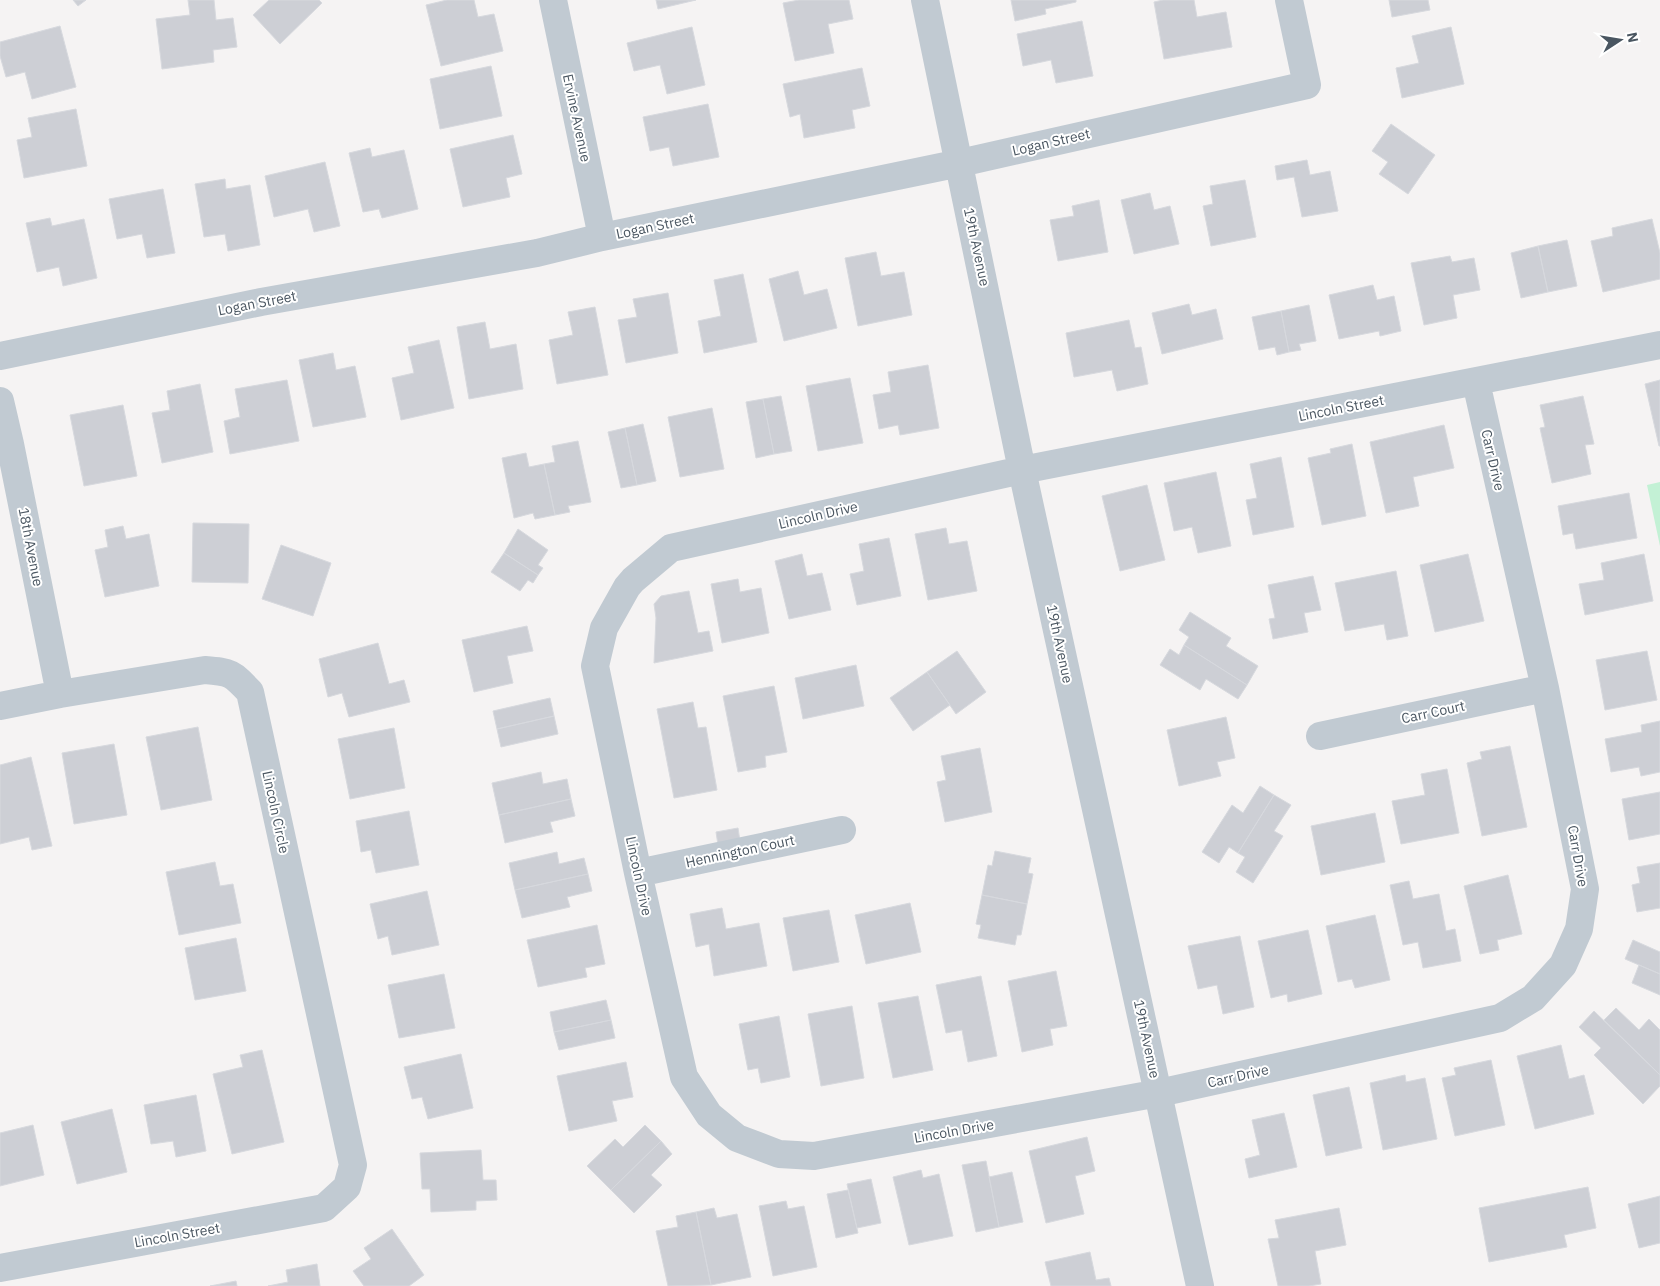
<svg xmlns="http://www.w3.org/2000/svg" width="1660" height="1286" font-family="'IBM Plex Sans',sans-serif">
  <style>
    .green { fill: #c3f1d5 }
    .building { fill: #cdcfd5; stroke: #d7d9de }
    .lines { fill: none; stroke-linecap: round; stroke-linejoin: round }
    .minor { stroke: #c1cad2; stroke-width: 28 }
    .labels { text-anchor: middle; stroke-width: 4; stroke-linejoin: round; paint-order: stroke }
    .street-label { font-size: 14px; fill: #4a5661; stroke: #fff }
  </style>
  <rect width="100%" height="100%" fill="#f5f3f3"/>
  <!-- green -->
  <path class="green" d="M1660 482V546L1647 485Z"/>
  <!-- building -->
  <path class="building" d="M73 0H86L78 6Z
    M188 0H214L216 20 233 18 237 47 213 50 214 62 162 69 156 19 190 15Z
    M269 0H319L322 3 280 44 253 15Z
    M447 0H474L478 17 494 14 503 51 441 66 426 5Z
    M656 0H696L658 9Z
    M799 0H849L853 19 828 24 834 53 795 61 783 3Z
    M1011 0H1076V2L1045 9 1046 14 1015 21Z
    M1163 0H1194L1197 17 1226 12 1232 47 1164 59 1154 2Z
    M1389 0H1428L1430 10 1392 17Z
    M1082 21 1093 76 1056 83 1051 60 1023 66 1017 34Z
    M60 26 76 87 32 99 25 72 6 77 0 56V42Z
    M692 27 705 85 667 94 660 65 634 71 627 43Z
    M1451 27 1464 84 1402 98 1396 68 1419 63 1412 36Z
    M491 66 502 116 440 129 430 79Z
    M862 68 870 106 852 110 855 128 804 138 800 114 790 117 783 84Z
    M708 104 719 157 673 166 669 147 650 151 643 117Z
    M76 109 87 166 24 178 17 140 32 137 28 118Z
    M1391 124 1435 155 1408 194 1379 174 1388 162 1372 151Z
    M513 135 522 174 506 178 510 197 463 207 450 149Z
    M370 148 372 157 404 150 418 209 382 218 379 209 363 212 349 153Z
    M1307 160 1310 175 1330 171 1338 211 1302 217 1294 177 1277 180 1275 166Z
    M325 162 340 226 314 232 308 209 274 217 265 176Z
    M225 179 226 189 250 185 260 245 228 251 225 234 204 237 195 184Z
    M1245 180 1256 237 1211 246 1203 206 1213 204 1210 186Z
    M163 189 175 253 147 258 142 234 117 239 109 199Z
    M1150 193 1154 210 1170 206 1179 244 1134 254 1121 200Z
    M1099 200 1108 252 1058 261 1050 220 1074 216 1072 206Z
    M50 218 52 226 84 219 97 278 63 286 59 267 37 272 26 223Z
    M1652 219 1660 253V279L1603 292 1591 241 1613 236 1612 228Z
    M1567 240 1577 286 1548 292 1538 246Z
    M1538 246 1548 292 1521 298 1511 253Z
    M876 252 881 276 904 272 912 315 858 326 845 258Z
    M1450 256 1452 262 1474 258 1480 290 1453 295 1457 318 1424 325 1411 263Z
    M798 271 804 295 827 289 837 328 784 341 769 279Z
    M743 274 757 342 704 353 698 321 721 316 714 280Z
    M1373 285 1377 300 1394 296 1401 331 1380 336 1379 331 1339 339 1329 295Z
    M668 293 678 353 626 363 618 320 637 317 633 299Z
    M1189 304 1192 315 1216 309 1223 339 1162 354 1152 313Z
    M1309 305 1316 341 1299 344 1301 350 1289 352 1281 311Z
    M595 307 608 375 557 384 549 340 573 335 568 312Z
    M1281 311 1289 352 1277 355 1275 347 1259 350 1252 317Z
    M1129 320 1135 348 1141 347 1148 384 1117 391 1112 370 1074 377 1066 333Z
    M485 322 490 349 516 344 523 389 469 399 457 327Z
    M439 340 454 408 401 420 392 378 414 373 408 347Z
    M333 353 336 370 355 366 366 417 313 427 299 360Z
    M928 365 939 428 900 435 898 425 879 429 873 395 891 392 888 372Z
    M850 378 863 443 818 451 806 386Z
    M287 380 299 441 230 454 224 421 240 417 235 389Z
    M1660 380V446H1659L1645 384Z
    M200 384 213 452 162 463 152 413 170 410 167 391Z
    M781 396 792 451 774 454 763 399Z
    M1583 396 1594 444 1585 445 1591 474 1552 483 1540 428 1545 427 1540 405Z
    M763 399 774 454 756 458 746 402Z
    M123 405 137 476 84 486 70 415Z
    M712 408 724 469 680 477 668 417Z
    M643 424 656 481 637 485 625 428Z
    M1444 425 1454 468 1413 477 1419 506 1386 513 1370 442Z
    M625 428 637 485 621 488 608 432Z
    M578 441 591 502 568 506 570 512 555 515 544 464 555 462 552 446Z
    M1352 444 1366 516 1322 525 1308 458 1331 453 1330 449Z
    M526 453 529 467 544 464 555 515 535 519 533 513 514 518 502 458Z
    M1281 457 1294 527 1253 535 1246 500 1257 498 1250 464Z
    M1216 472 1231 546 1198 553 1192 527 1174 531 1164 483Z
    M1147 485 1165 560 1120 571 1102 496Z
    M1629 493 1637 538 1576 549 1573 533 1563 535 1558 506Z
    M193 523 249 524 248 583 192 582Z
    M123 526 126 539 149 534 159 586 105 597 95 550 108 547 105 530Z
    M946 528 949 544 967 541 977 591 928 600 915 534Z
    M518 529 548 550 538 565 543 568 538 575 504 553Z
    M889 538 901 596 857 605 850 574 864 571 859 544Z
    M281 545 331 563 313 616 262 599Z
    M504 553 538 575 533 583 528 580 520 591 491 572Z
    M802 554 807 576 822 573 831 610 789 619 775 561Z
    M1468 554 1484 621 1435 632 1420 565Z
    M1644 554 1653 601 1585 615 1579 584 1604 580 1601 563Z
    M1396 571 1408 636 1387 640 1384 624 1345 631 1335 583Z
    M1313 576 1321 610 1304 613 1308 632 1273 639 1269 619 1275 618 1268 585Z
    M738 579 740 592 761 588 769 633 722 643 711 584Z
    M689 591 698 633 709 631 713 651 654 663 656 618 654 604 661 596Z
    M1190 612 1231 638 1226 646 1258 666 1247 685 1184 645 1189 637 1179 630Z
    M527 626 533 651 507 656 513 683 474 692 462 640Z
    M378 643 389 684 404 680 410 702 349 717 342 693 328 697 319 659Z
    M1184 645 1247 685 1238 699 1206 679 1200 690 1160 665 1170 649 1179 655Z
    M957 651 986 692 956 714 927 672Z
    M1647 651 1657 700 1605 710 1596 660Z
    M856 665 864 706 803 719 795 678Z
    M927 672 950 705 913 731 890 698Z
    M774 686 787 752 765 756 766 767 738 772 723 696Z
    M550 698 554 716 497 729 493 711Z
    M693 702 698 728 706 727 717 790 674 798 657 709Z
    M554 716 558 734 501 747 497 729Z
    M1226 717 1235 758 1217 762 1221 776 1179 786 1167 730Z
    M1660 721V772L1641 776 1639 767 1611 772 1605 739 1642 732 1641 725Z
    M198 727 212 800 161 810 146 737Z
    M394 728 405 788 350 799 338 739Z
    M114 744 127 815 74 824 62 753Z
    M1510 746 1527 827 1482 836 1467 763 1482 759 1480 752Z
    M980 748 992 812 945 822 937 782 946 780 941 756Z
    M31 757 52 846 32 850 29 837 0 844V765Z
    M1447 769 1459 833 1401 844 1392 801 1425 795 1421 774Z
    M541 772 543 784 567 779 571 799 499 815 492 783Z
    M1260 786 1274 795 1238 853 1229 847 1219 863 1202 852 1232 805 1243 813Z
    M1660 792V834L1629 840 1622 799Z
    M1274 795 1291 805 1274 831 1283 836 1253 883 1236 872 1245 857 1238 853Z
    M571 799 575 816 550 822 553 832 505 843 499 815Z
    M409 811 419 865 376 873 371 850 361 852 356 821Z
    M1375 813 1385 862 1321 875 1311 826Z
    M738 828 740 841 718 845 716 832Z
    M995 851 1031 858 1028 873 1033 874 1027 904 982 895 988 865 992 866Z
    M557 852 559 864 584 858 588 874 515 890 509 863Z
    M215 862 220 886 233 884 241 923 179 935 166 872Z
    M1660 863V908L1637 912 1632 885 1640 883 1637 867Z
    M588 874 592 891 567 897 570 907 522 918 515 890Z
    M1508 875 1522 934 1497 940 1499 950 1480 954 1464 886Z
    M1409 881 1413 899 1439 894 1446 931 1455 929 1461 961 1423 968 1418 942 1403 945 1390 885Z
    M427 891 439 945 392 955 388 936 378 939 370 904Z
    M982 895 1027 904 1021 935H1017L1015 945 978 938 981 925 976 924Z
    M910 903 921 952 866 964 855 915Z
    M722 908 726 929 759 923 767 966 714 976 709 944 696 947 690 914Z
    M829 910 839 962 793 971 783 918Z
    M1375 915 1390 980 1355 988 1352 979 1338 982 1326 926Z
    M597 925 605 964 585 968 587 977 538 987 527 940Z
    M1308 930 1322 994 1288 1002 1287 994 1271 998 1258 941Z
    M1240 936 1254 1007 1223 1014 1217 985 1198 989 1188 946Z
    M236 938 246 991 195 1000 185 948Z
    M1633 940 1660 952V974L1625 959Z
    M1639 965 1660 974V995L1632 983Z
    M1056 971 1067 1026 1050 1029 1053 1045 1022 1052 1008 981Z
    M444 974 455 1028 399 1038 388 985Z
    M981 976 997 1056 968 1062 962 1030 946 1033 936 985Z
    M918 996 933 1070 893 1078 878 1003Z
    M606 1000 611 1020 554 1032 550 1012Z
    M852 1006 864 1078 821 1086 808 1014Z
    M1616 1008 1639 1030 1649 1019 1660 1030V1075L1604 1020Z
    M1594 1011 1660 1075V1086L1643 1104 1594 1055 1601 1048 1579 1027Z
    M779 1016 790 1077 761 1083 758 1068 748 1070 739 1024Z
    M611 1020 615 1038 559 1050 554 1032Z
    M1561 1045 1569 1079 1584 1075 1594 1114 1535 1129 1517 1056Z
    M262 1050 284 1142 232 1154 213 1074 243 1067 240 1055Z
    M461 1054 473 1108 428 1119 422 1097 412 1099 404 1067Z
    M1491 1060 1505 1125 1455 1136 1442 1078 1456 1075 1454 1068Z
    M626 1062 633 1097 612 1101 617 1121 569 1131 557 1076Z
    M1405 1075 1406 1082 1425 1078 1437 1139 1383 1150 1370 1083Z
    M1349 1087 1362 1148 1326 1156 1313 1095Z
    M196 1095 206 1151 176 1157 173 1141 151 1144 144 1105Z
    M112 1109 127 1172 77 1184 61 1122Z
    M1284 1113 1297 1167 1249 1178 1245 1159 1260 1155 1252 1120Z
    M33 1125 44 1175 0 1186V1133Z
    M645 1125 661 1141 611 1190 587 1166 615 1139 623 1147Z
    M1087 1137 1095 1171 1075 1176 1084 1214 1046 1223 1029 1151Z
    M661 1141 672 1154 651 1175 662 1185 634 1213 611 1190Z
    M481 1150 483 1180H496L497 1200 476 1201V1210L431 1212 430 1189H422L420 1153Z
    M986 1161 999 1227 976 1232 962 1165Z
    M921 1170 923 1178 939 1174 953 1236 909 1245 893 1177Z
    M1012 1172 1023 1222 999 1227 989 1177Z
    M871 1179 881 1223 857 1228 847 1184Z
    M1588 1187 1596 1228 1564 1235 1567 1247 1489 1262 1479 1208Z
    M848 1190 858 1233 836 1238 827 1194Z
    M1660 1196V1243L1639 1248 1628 1204Z
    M786 1201 788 1209 804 1206 817 1267 773 1276 759 1206Z
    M714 1208 717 1218 737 1214 751 1277 711 1285 696 1212Z
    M1339 1208 1346 1245 1315 1251 1321 1284 1309 1286H1278L1268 1239 1279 1238 1275 1220Z
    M696 1212 711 1285 668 1286 656 1231 678 1227 676 1216Z
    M392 1229 424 1275 409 1286H364L353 1271 371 1259 364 1248Z
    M1090 1252 1096 1280 1109 1278 1111 1286H1051L1045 1262Z
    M317 1264 320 1286H268L288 1282 286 1270Z
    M236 1281 237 1286H210Z"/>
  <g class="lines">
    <!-- minor -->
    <path class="minor" d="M553 0 602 237
      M925 0 1022 470 1200 1286
      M0 356 261 302 537 253 602 237 960 163 1307 85 1289 0
      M1476 382 1545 688 1585 889 1579 929 1563 965 1533 998 1500 1018 1159 1093 814 1156 779 1154 737 1138 709 1115 684 1077 638 873 595 666 604 628 627 587 633 580 671 548 1022 470 1660 345
      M0 401 10 444 60 694
      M0 706 60 694 205 670C231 672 232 673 250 692L353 1165 347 1187 324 1208 0 1268
      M1320 736 1545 688
      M638 873 842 830"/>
  </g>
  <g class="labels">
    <!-- street labels -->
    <g class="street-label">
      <text transform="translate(577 118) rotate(78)" y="5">Ervine Avenue</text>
      <text transform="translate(1051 142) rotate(-13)" y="5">Logan Street</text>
      <text transform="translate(655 226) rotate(-12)" y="5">Logan Street</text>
      <text transform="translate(977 247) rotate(78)" y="5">19th Avenue</text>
      <text transform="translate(257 303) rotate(-11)" y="5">Logan Street</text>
      <text transform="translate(1341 408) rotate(-11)" y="5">Lincoln Street</text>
      <text transform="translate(1493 460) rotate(77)" y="5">Carr Drive</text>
      <text transform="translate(818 515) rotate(-13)" y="5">Lincoln Drive</text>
      <text transform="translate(31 547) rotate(79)" y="5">18th Avenue</text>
      <text transform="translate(1060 644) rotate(78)" y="5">19th Avenue</text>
      <text transform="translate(1433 712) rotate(-12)" y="5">Carr Court</text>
      <text transform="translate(276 812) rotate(78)" y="5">Lincoln Circle</text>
      <text transform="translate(740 851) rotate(-12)" y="5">Hennington Court</text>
      <text transform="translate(1578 856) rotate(80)" y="5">Carr Drive</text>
      <text transform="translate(639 876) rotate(78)" y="5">Lincoln Drive</text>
      <text transform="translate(1147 1039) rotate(78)" y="5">19th Avenue</text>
      <text transform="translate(1238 1076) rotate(-13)" y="5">Carr Drive</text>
      <text transform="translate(954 1131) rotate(-10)" y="5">Lincoln Drive</text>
      <text transform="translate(177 1235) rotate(-10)" y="5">Lincoln Street</text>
    </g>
  </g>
  <!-- north arrow -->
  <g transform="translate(1620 40) rotate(78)" stroke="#ffffff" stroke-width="4" paint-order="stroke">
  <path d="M0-4L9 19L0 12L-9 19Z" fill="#4a5661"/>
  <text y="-8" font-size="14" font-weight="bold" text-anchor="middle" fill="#4a5661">N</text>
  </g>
</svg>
